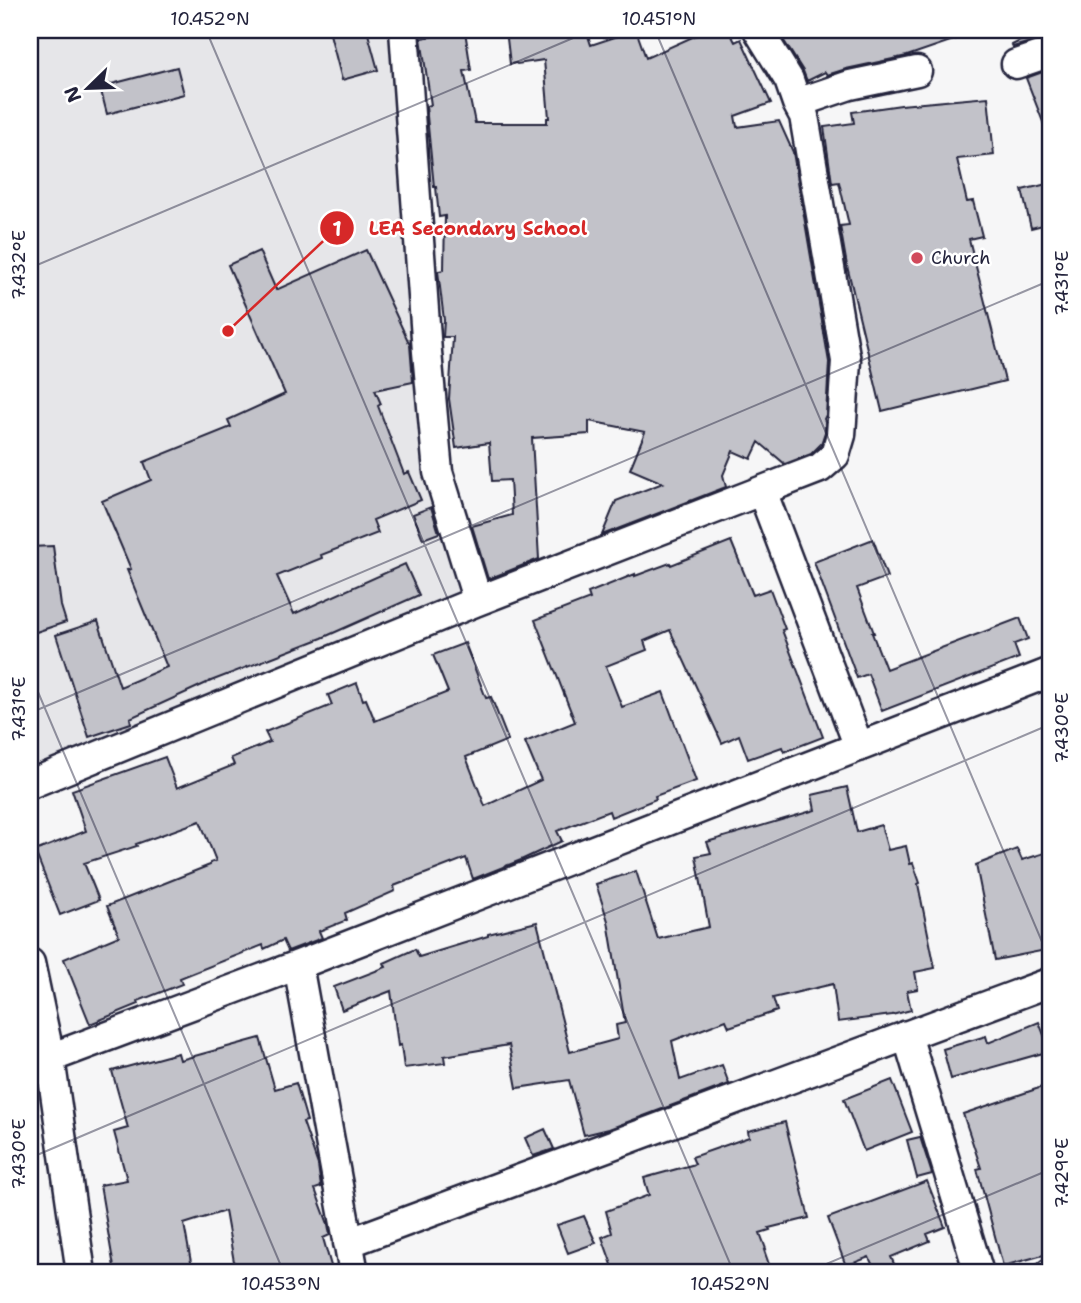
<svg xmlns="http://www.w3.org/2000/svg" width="1081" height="1303" font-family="'Shantell Sans',sans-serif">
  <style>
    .built { fill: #e6e6e9 }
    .building { fill: #c2c2c9; stroke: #22223b; stroke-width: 2 }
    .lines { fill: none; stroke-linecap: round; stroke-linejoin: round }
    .minor-casing { stroke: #22223b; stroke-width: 33 }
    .minor { stroke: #fff; stroke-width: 28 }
    .ticks { fill: none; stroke: #22223b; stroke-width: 2; stroke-opacity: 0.45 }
    .poi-dot { fill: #d1495b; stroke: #fff; stroke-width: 2.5 }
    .labels { text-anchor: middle; stroke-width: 5; stroke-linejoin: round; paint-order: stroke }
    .poi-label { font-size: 18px; fill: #22223b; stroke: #fff; text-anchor: start }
    .leader { fill: none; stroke: #d62828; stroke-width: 2.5 }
    .callout-dot { fill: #d62828; stroke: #fff; stroke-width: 2.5 }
    .mark-label { font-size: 21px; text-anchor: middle; font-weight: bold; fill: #fff }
    .callout-label { font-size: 19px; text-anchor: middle; font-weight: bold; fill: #d62828; stroke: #fff; stroke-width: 5; stroke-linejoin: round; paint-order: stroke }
    .neatline { fill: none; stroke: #22223b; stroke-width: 2.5 }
    .ticks-label { font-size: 18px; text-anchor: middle; fill: #22223b }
  </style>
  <rect width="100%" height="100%" fill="#f6f6f7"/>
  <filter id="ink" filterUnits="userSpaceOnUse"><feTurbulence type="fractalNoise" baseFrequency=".0143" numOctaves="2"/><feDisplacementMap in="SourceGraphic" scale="14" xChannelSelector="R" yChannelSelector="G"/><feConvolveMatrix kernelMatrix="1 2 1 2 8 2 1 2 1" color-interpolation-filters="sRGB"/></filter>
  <g filter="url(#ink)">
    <!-- built -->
    <path class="built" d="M30 30H410L432 428 475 592 30 774Z"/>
    <!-- building -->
    <path class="building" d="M329 30H367L378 70 342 80Z
      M506 30H586L591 45 636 30 646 58 708 30H729L735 42 741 39 771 103 735 116 737 127 779 121 793 152 829 362 826 415 824 419 825 421V432L821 444 811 454 785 464 759 442 751 459 733 451 723 475 726 487 602 535 616 501 663 483 630 469 645 432 589 421V434L532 438 539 559 488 579 472 526 512 515 510 480 492 481 489 443 456 448 449 399 453 337H443L444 320 438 271 444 270 445 216 439 217 436 187H434L426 106 431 105 421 38 465 31 471 70 464 71 475 123H547V118H549L544 60 517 64 516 63 510 64Z
      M777 30H973L974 33 907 56 846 69 827 75 825 72 807 81 803 71Z
      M1042 30H1051V36L1013 47 1012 45Z
      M177 67 184 94 107 114 100 87Z
      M1051 69V140H1050L1026 78Z
      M988 97 994 155 957 159 967 202 973 201 982 236 969 239 1005 381 882 411 847 266 840 226 849 225 839 182 832 183 824 127 854 123 852 112 901 105Z
      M1051 183V223L1031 228 1022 190Z
      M366 250 410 345 413 382 375 390 381 404 378 406 404 474 409 472 421 500 373 520 378 533 321 555 322 558 277 576 294 614 405 564 419 595 322 638 211 681 130 718 131 723 89 737 56 635 98 621 120 687 167 667 127 570 131 569 102 501 151 480 144 462 231 427 228 420 285 394 228 265 259 251 276 290Z
      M431 507 439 533 423 539 413 514Z
      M873 539 887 577 857 588 874 633H872L886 669 1020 618 1028 639 1014 644 1019 658 882 711 868 674 857 678 814 562Z
      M731 541 753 595 770 589 785 629 782 630 823 737 784 752 782 747 748 759 739 735 722 743 670 630 644 641 647 650 606 666 622 707 663 692 696 781 655 796 656 799 611 817 609 811 557 831 562 841 521 860 473 879 466 858 394 886 395 891 345 913 347 920 319 931 322 938 288 951 283 940 264 949 263 945 180 978 182 984 138 1001 139 1004 90 1024 64 959 119 936 107 906 210 865V863L216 861 200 821 136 844 137 846 84 863 99 900 60 915 35 851 86 831 72 790 165 757 177 788 234 765 231 758 270 742 265 732 332 705 328 695 357 683 363 700 366 699 375 721 448 692 433 655 465 643 486 698 491 697 508 740 466 757 485 806 541 780 525 742 575 722 535 620 590 599 588 593 635 574V576L670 563 671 565Z
      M53 546 61 606 66 622 30 634V547Z
      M847 787 857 832 881 825 888 850 906 846 910 864 913 863 920 883 918 884 935 968 915 972 918 989 907 991 911 1010 892 1015 838 1022 833 984 773 998 777 1011 729 1027 726 1020 672 1041 680 1080 722 1065 729 1084 609 1129 584 1135 569 1080 517 1088 509 1045 444 1056 445 1063 404 1068 401 1045 398 1046 391 991 342 1010 334 987 386 967 384 963 415 949 419 957 488 936V934L537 922 570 1052 618 1039 616 1025 625 1023 608 921 596 884 636 871 658 939 709 927 696 856 711 853 707 842 815 810 812 795Z
      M1017 849 1022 860 1051 851V949L995 960 976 865Z
      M1039 1022 1050 1051 951 1079 943 1049 986 1036 988 1043Z
      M260 1038 275 1089 296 1083 307 1121 303 1122 318 1165 321 1187 315 1189 328 1224 330 1235 323 1238 333 1273H236L225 1211 184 1224 193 1273H115L100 1185 127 1180 114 1132 128 1128 112 1071 178 1053 180 1060Z
      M892 1080 912 1132 864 1151 844 1099Z
      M1051 1084V1253L1003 1266 977 1169 981 1168 963 1114Z
      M785 1122 809 1218 769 1228 770 1230 760 1233 766 1249 764 1250 772 1273H615L602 1237 612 1233 606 1211 649 1195 644 1178 695 1164 692 1157 749 1137 748 1131Z
      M545 1129 554 1149 533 1156 525 1138Z
      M920 1137 932 1174 917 1178 907 1140Z
      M927 1181 945 1227 927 1234 930 1241 891 1257 898 1273H876L869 1257 846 1266 828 1218Z
      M584 1216 596 1243 568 1253 557 1225Z"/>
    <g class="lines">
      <defs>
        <path id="minor" d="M404 30 427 352 438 472 475 592V602
          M1016 64 1051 52
          M797 103 850 85 917 71
          M762 491 859 747
          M30 784 475 602 820 468 835 455 841 435 846 361 804 116 797 103 789 80 758 30
          M30 963 50 1058 81 1273
          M298 965 354 1273
          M907 1035 979 1273
          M50 1058 298 965 1051 672
          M348 1243 1051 982
          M1050 1273H1051"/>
      </defs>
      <!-- minor casing -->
      <use href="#minor" class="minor-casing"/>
      <!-- minor -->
      <use href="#minor" class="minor"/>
    </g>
  </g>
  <!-- ticks -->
  <path class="ticks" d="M206 30 734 1273M655 30 1051 963M30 268 592 30M30 673 284 1273M30 713 1051 280M30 1158 1051 724M805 1273 1051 1169"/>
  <!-- markers -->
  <circle class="poi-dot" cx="917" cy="258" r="7"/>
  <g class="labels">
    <!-- poi labels -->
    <g class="poi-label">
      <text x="931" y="264">Church</text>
    </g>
  </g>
  <!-- callouts -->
  <path class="leader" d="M228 331L337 228"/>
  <g class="callout-dot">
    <circle cx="228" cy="331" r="7"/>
    <circle cx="337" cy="228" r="18"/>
  </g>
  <g class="mark-label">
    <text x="337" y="236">1</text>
  </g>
  <g class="callout-label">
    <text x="478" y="235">LEA Secondary School</text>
  </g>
  <!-- margin -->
  <rect width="1081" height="1303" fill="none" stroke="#fff" stroke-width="77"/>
  <!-- north arrow -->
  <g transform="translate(88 88) rotate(247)" stroke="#ffffff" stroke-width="5" paint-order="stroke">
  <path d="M0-5L12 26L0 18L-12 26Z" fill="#22223b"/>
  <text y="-10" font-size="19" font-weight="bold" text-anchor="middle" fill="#22223b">N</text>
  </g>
  <rect x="38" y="38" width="1004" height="1226" class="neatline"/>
  <g class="ticks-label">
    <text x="210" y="25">10.452°N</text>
    <text x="659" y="25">10.451°N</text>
    <text transform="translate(19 265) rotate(-90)" y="6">7.432°E</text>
    <text transform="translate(1062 283) rotate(-90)" y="6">7.431°E</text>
    <text transform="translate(19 709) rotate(-90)" y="6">7.431°E</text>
    <text transform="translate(1062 728) rotate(-90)" y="6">7.430°E</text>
    <text transform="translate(19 1154) rotate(-90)" y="6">7.430°E</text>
    <text transform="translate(1062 1173) rotate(-90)" y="6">7.429°E</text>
    <text x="281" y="1290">10.453°N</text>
    <text x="730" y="1290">10.452°N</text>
  </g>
</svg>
